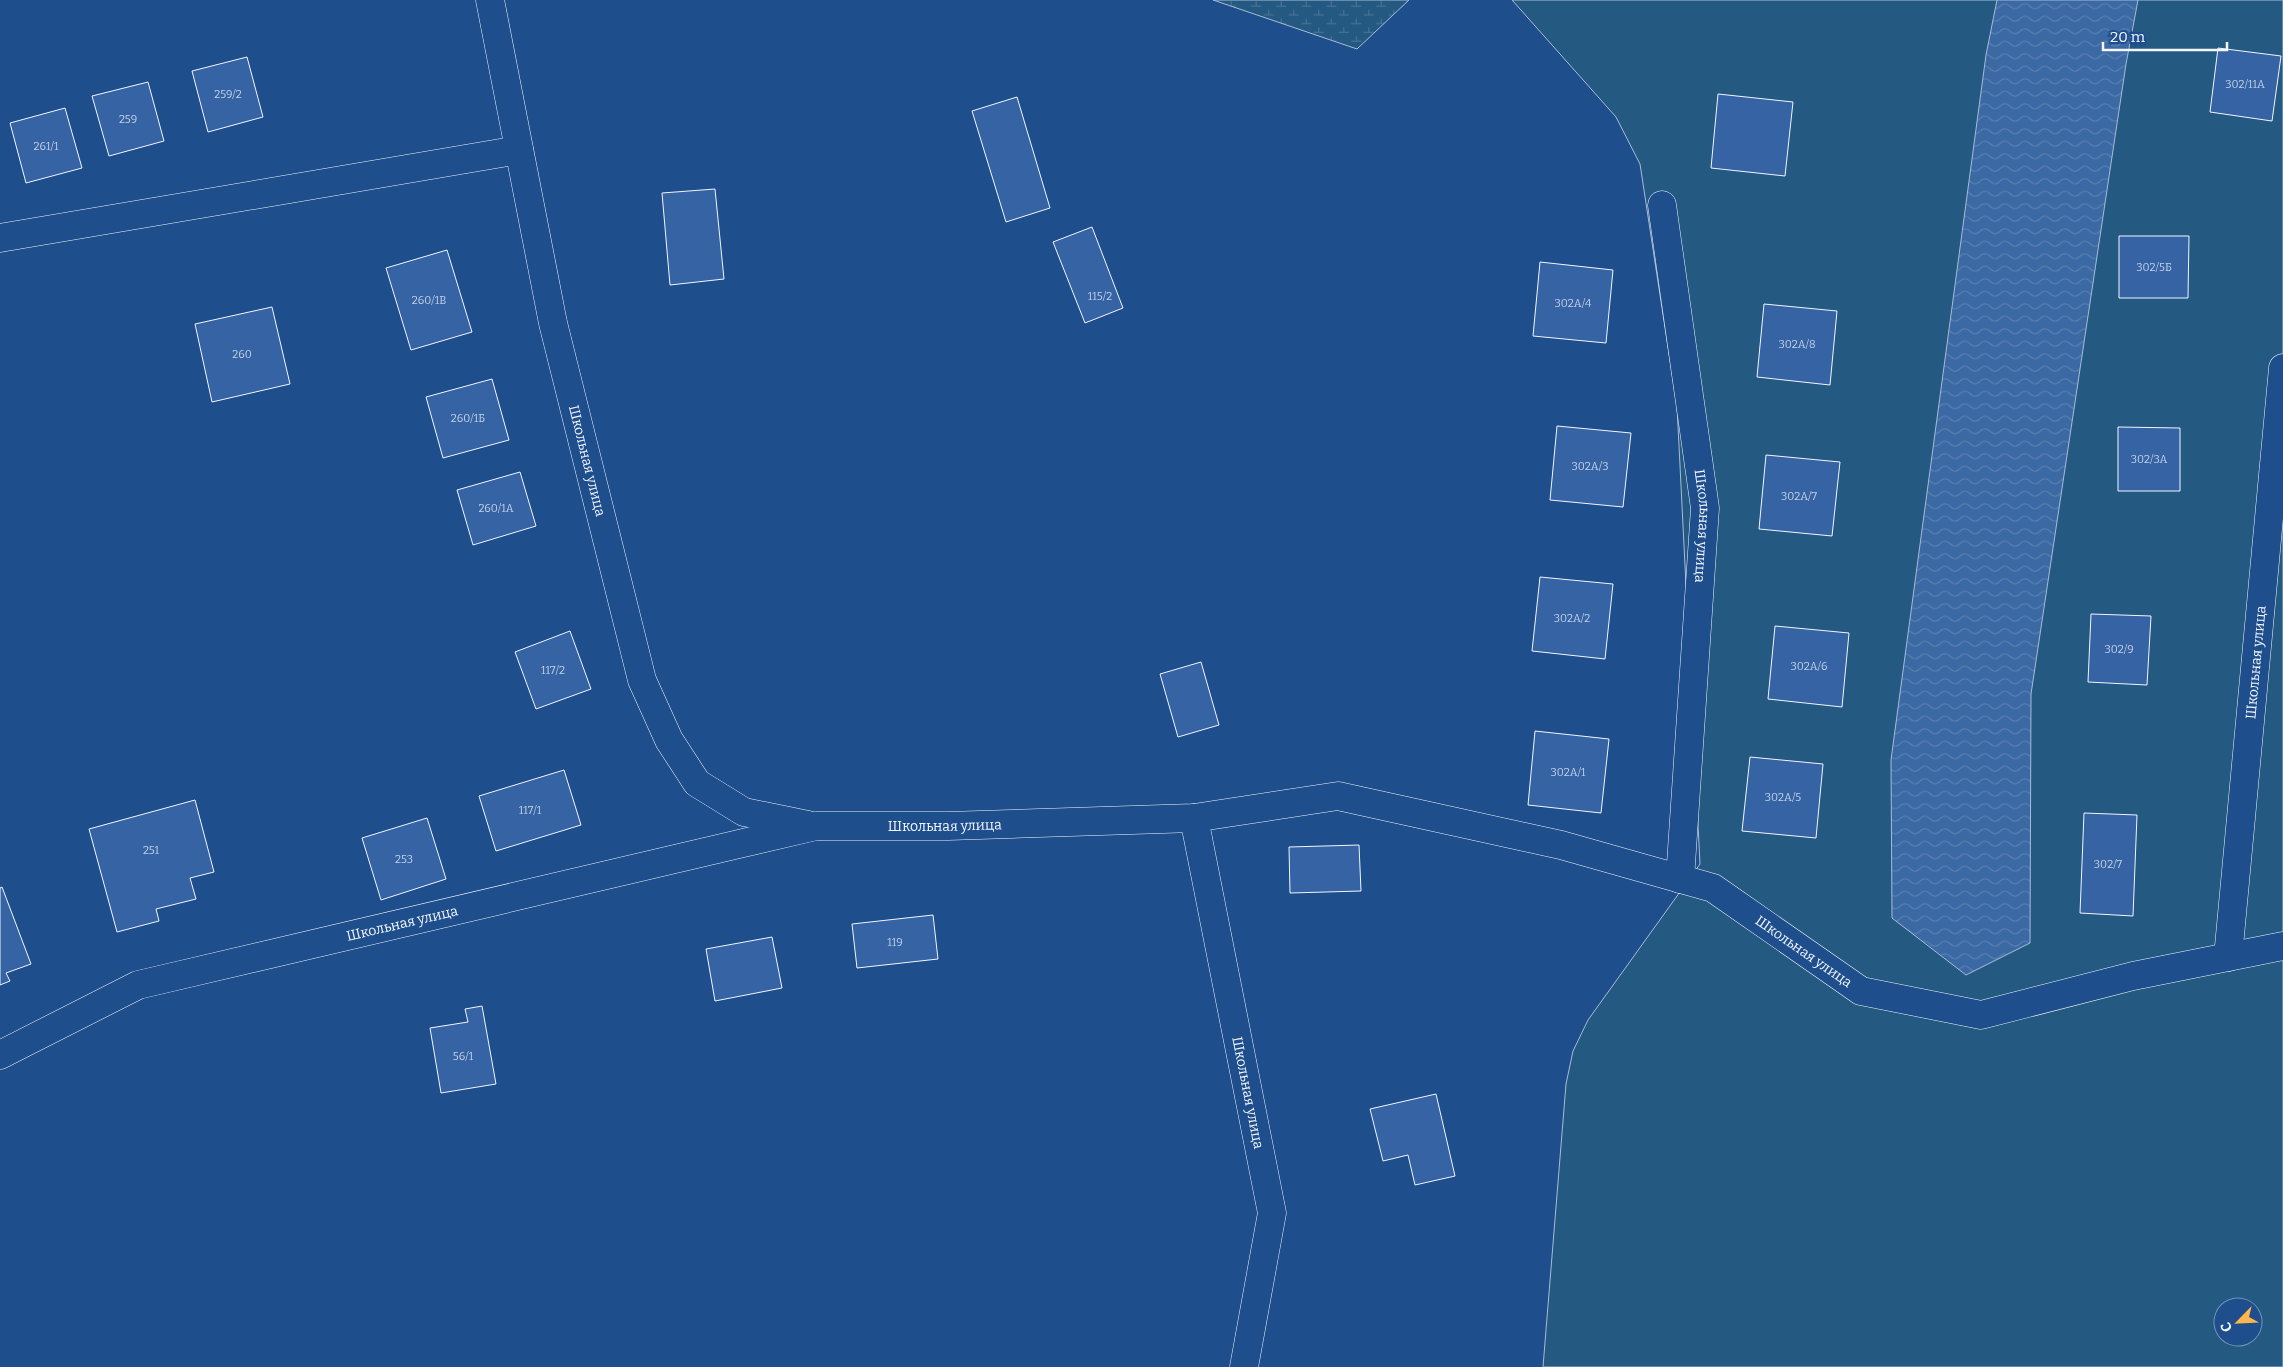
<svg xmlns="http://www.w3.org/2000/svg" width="2283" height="1367" font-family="Bitter,serif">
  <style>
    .wetland { fill: url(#wetland-marsh); stroke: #a8bbd7 }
    .park { fill: #245a82; stroke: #a8bbd7; fill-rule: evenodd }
    .water { fill: url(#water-waves); stroke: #a8bbd7 }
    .building { fill: #3563a3; stroke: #f2f6ff }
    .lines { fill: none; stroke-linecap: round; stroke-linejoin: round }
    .minor-casing { stroke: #f2f6ff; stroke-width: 29 }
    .minor { stroke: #1f4e8c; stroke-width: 28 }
    .labels { text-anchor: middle; stroke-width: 4; stroke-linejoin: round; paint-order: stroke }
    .number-label { font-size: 11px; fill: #c3d1e8 }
    .street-label { font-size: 14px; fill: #f2f6ff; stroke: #1f4e8c }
  </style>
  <defs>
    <pattern id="wetland-marsh" width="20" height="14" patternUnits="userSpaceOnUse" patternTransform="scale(1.25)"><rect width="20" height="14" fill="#245a82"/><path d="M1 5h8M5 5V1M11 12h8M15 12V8" fill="none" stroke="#447295"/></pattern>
    <pattern id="water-waves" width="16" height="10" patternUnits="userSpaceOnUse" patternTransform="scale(1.25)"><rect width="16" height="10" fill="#3b69a3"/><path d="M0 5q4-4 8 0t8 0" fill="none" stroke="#587fb1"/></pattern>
  </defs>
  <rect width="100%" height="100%" fill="#1f4e8c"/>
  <!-- wetland -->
  <path class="wetland" d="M1213 0H1409L1357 49Z"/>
  <!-- park -->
  <path class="park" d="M1512 0H2283V1367H1543L1566 1084 1573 1051 1588 1020 1700 864 1677 406 1640 164 1616 117ZM2223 1307H2253V1337H2223Z"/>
  <!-- water -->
  <path class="water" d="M1997 0H2138L2126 64 2031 694 2030 943 1966 975 1892 918 1891 760 1986 55Z"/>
  <!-- building -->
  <path class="building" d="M2218 48 2281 56 2272 121 2210 112Z
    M247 57 263 117 208 132 192 71Z
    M148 82 164 141 109 156 92 96Z
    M1718 94 1793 102 1785 176 1711 168Z
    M1017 97 1050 208 1006 222 972 111Z
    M65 108 82 168 26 183 10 123Z
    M715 189 724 279 670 285 662 193Z
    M1092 227 1123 308 1085 323 1053 242Z
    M2119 236H2189L2188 298H2119Z
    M447 250 472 332 411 350 386 268Z
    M1540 262 1613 270 1606 343 1533 336Z
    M1764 304 1837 311 1830 385 1757 377Z
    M272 307 290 384 212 402 195 324Z
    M492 379 509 440 443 458 426 397Z
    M1557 426 1631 433 1623 507 1550 500Z
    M2118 427 2180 428V491H2118Z
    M1766 455 1840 462 1832 536 1759 529Z
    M520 472 536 526 473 545 457 490Z
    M1540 577 1613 584 1605 659 1532 651Z
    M2091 614 2151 616 2147 685 2088 682Z
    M1775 626 1849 633 1842 707 1768 699Z
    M570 631 591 689 536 709 515 652Z
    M1201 662 1219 725 1178 737 1160 674Z
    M1535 731 1609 739 1601 813 1528 805Z
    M1750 757 1823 764 1816 838 1742 831Z
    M564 770 581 825 496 851 479 796Z
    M195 800 214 872 190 878 196 899 156 909 159 921 117 932 89 829Z
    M2084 813 2137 815 2133 916 2080 913Z
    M427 818 446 879 381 900 362 838Z
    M1359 845 1361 891 1290 893 1289 847Z
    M2 887 31 964 6 973 10 981 0 985V888Z
    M933 915 938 959 857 968 852 924Z
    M772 937 782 988 715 1001 706 949Z
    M482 1006 496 1084 441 1093 430 1028 468 1022 465 1009Z
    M1436 1094 1455 1176 1415 1185 1408 1155 1383 1161 1370 1109Z"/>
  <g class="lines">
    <defs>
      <g id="minor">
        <path id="s1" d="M490 0 553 323 642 680 669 740 697 783 744 812 808 825"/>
        <path id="s2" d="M1662 205 1705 508 1680 879"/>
        <path d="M0 238 519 150"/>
        <path id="s3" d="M1194 818 1272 1213 1244 1367"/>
        <path id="s4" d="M2228 957 2283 368"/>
        <path id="s5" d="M0 1055 138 985 816 826H948L1194 818 1338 796 1561 845 1713 888 1861 991 1981 1015 2133 976 2283 946"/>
      </g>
    </defs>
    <!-- minor casing -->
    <use href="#minor" class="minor-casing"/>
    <!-- minor -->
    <use href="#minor" class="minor"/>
  </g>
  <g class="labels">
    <!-- number labels -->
    <g class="number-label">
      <text x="2245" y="88">302/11А</text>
      <text x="228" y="98">259/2</text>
      <text x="128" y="123">259</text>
      <text x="46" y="150">261/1</text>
      <text x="2154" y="271">302/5Б</text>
      <text x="1100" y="300">115/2</text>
      <text x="429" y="304">260/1В</text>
      <text x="1573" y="307">302А/4</text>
      <text x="1797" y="348">302А/8</text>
      <text x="242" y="358">260</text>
      <text x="468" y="422">260/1Б</text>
      <text x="2149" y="463">302/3А</text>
      <text x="1590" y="470">302А/3</text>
      <text x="1799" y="500">302А/7</text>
      <text x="496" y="512">260/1А</text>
      <text x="1572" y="622">302А/2</text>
      <text x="2119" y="653">302/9</text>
      <text x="1809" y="670">302А/6</text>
      <text x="553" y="674">117/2</text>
      <text x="1568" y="776">302А/1</text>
      <text x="1783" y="801">302А/5</text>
      <text x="530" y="814">117/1</text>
      <text x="151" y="854">251</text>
      <text x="404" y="863">253</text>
      <text x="2108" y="868">302/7</text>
      <text x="895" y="946">119</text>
      <text x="463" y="1060">56/1</text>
    </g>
    <!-- street labels -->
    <g class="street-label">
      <text dy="5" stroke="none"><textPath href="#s1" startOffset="471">Школьная улица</textPath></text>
      <text dy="5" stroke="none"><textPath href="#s2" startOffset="324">Школьная улица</textPath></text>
      <text dy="5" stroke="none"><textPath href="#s4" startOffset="296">Школьная улица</textPath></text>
      <text dy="5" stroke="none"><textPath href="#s5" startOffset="980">Школьная улица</textPath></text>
      <text dy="5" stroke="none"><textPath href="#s5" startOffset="426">Школьная улица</textPath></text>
      <text dy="5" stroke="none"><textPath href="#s5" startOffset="1872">Школьная улица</textPath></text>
      <text dy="5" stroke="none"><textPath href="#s3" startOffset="280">Школьная улица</textPath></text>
    </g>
  </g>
  <!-- north arrow -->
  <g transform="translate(2238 1322) rotate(246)"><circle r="24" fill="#1f4e8c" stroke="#7391ba"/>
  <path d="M0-4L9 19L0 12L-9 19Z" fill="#ffb74d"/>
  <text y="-8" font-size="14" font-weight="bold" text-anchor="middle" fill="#f2f6ff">С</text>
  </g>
  <!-- scale -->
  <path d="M2103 42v8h124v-8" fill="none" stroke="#f2f6ff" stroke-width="2.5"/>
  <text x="2110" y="42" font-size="15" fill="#f2f6ff" stroke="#1f4e8c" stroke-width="4" paint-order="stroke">20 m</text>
</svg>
